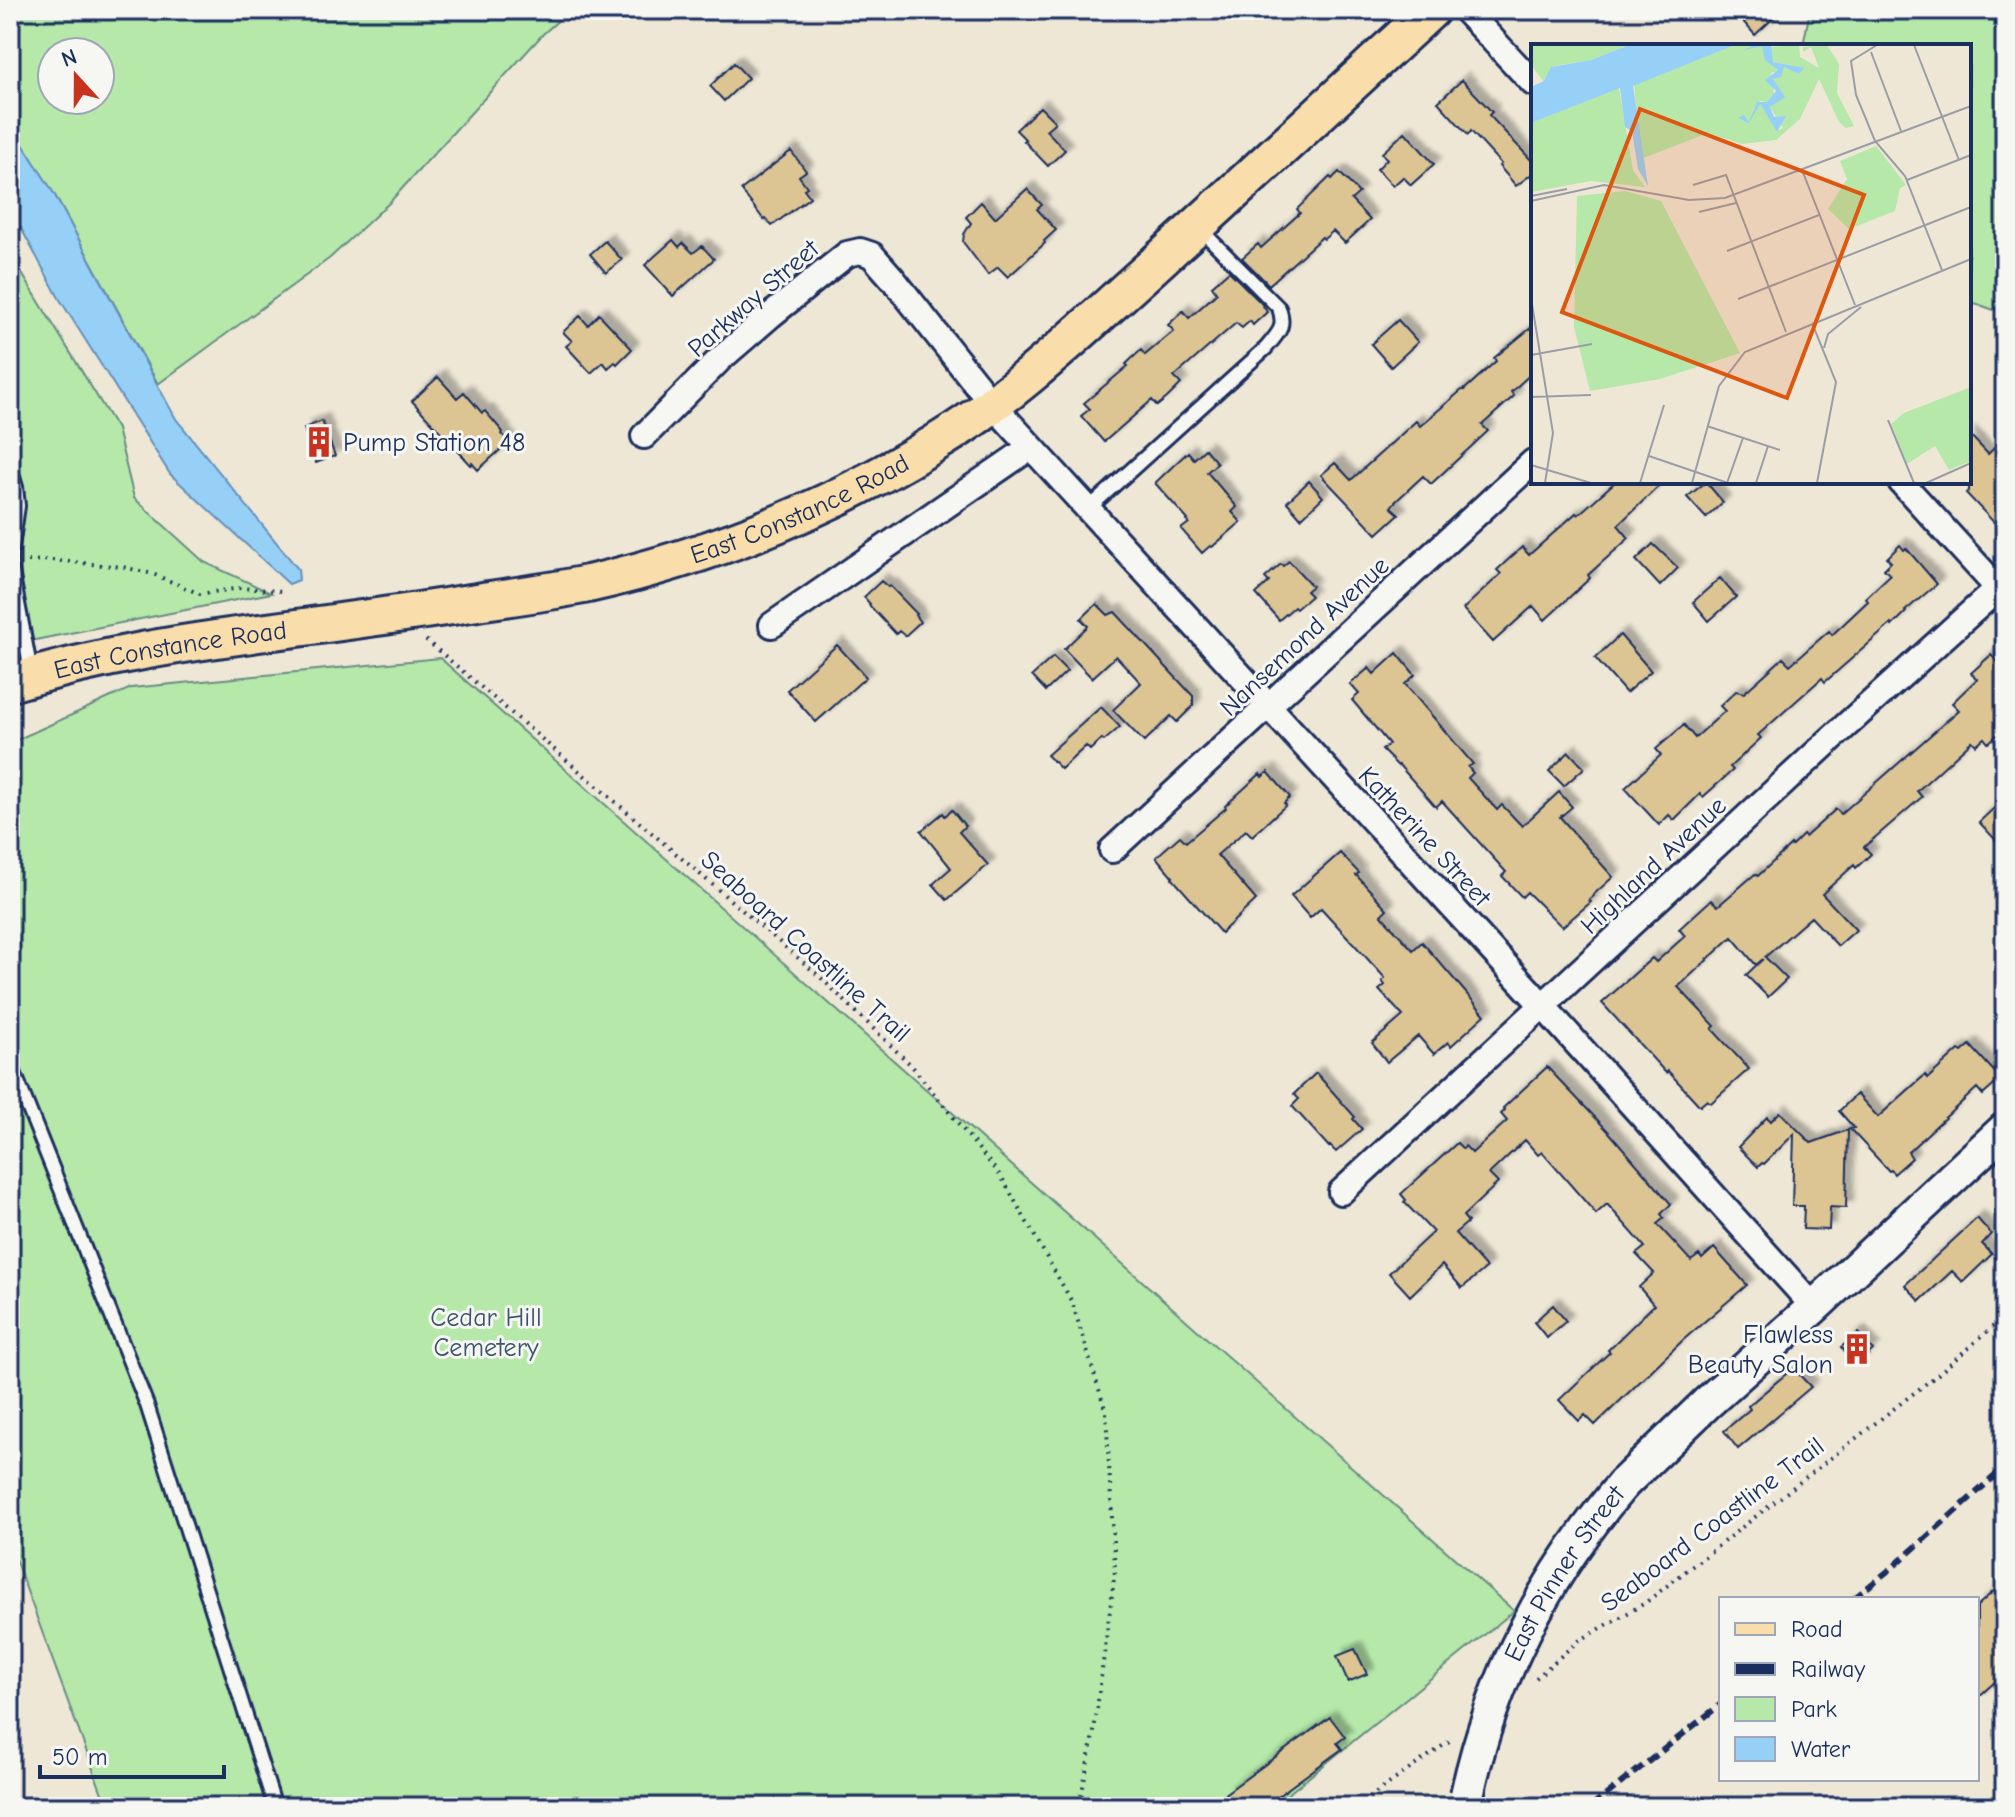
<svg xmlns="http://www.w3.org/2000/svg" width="2015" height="1817" font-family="'Comic Neue',sans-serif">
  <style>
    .green { fill: #b5e8a9; stroke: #688c84; stroke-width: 2; fill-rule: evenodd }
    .water { fill: #97d0f7; stroke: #6590ba; stroke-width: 2 }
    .building { fill: #dcc493; stroke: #1b2f5e; stroke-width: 2; filter: url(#shadow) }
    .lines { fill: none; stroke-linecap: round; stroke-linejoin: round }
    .lane-casing { stroke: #1b2f5e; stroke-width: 18 }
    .street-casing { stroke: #1b2f5e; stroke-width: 30 }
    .secondary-casing { stroke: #1b2f5e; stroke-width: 38 }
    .primary-casing { stroke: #1b2f5e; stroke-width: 42 }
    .path { stroke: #1b2f5e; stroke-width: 4; stroke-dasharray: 2 6; stroke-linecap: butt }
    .lane { stroke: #f6f6f2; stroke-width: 12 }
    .street { stroke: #f6f6f2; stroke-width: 24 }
    .secondary { stroke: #f6f6f2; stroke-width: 32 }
    .primary { stroke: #f9deab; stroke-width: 36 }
    .rail { stroke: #1b2f5e; stroke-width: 6; stroke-dasharray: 12 6; stroke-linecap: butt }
    .secondary-bridge-casing { stroke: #1b2f5e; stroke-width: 38; stroke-linecap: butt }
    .secondary-bridge { stroke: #f6f6f2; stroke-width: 32 }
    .labels { text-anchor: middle; stroke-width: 6; stroke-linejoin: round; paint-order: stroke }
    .street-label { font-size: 26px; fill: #1b2f5e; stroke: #f6f6f2 }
    .poi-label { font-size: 26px; fill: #1b2f5e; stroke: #f6f6f2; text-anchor: start }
    .park-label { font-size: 26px; fill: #3a546d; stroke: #f6f6f2 }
    .inset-road { fill: none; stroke: #9a9da6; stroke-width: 2 }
    .view { fill: #de5710; fill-opacity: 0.15; stroke: #de5710; stroke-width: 4 }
    .inset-edge { fill: none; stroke: #1b2f5e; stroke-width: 4 }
  </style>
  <defs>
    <filter id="shadow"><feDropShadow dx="7" dy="-7" stdDeviation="2" flood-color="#0004"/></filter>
  </defs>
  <rect width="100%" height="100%" fill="#eee7d6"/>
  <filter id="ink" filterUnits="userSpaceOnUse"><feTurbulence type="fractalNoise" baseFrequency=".0125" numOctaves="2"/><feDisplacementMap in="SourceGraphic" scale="16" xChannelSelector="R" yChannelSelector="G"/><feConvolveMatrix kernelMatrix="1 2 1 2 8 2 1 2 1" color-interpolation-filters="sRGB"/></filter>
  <g filter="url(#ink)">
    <!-- green -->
    <path class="green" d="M10 10H570L543 34 389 203 330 258 158 384 53 192 10 124ZM52 52H100V100H52Z
      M1810 10H2005V300L1994 310 1969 301V46H1803Z
      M10 254 117 429 134 498 204 562 271 593 10 645Z
      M440 658 1514 1611 1272 1807H107L10 1545V743L131 688Z"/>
    <!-- water -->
    <path class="water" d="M10 124 53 192 176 419 298 569 299 580 289 584 170 474 59 298 10 208Z"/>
    <!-- building -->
    <path class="building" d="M1733 10H1782L1755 35Z
      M734 63 748 78 724 101 710 86Z
      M1462 80 1492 112 1489 115 1533 162V173L1516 186 1499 166 1501 164 1471 131 1468 135 1438 102Z
      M1040 107 1055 122 1046 130 1065 150 1048 166 1024 141 1026 140 1016 130Z
      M1405 132 1434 164 1411 185 1403 177 1393 186 1377 169 1387 159 1382 153Z
      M791 151 806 171 799 176 807 187 804 189 810 197 772 226 766 219 764 220 741 190Z
      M1339 172 1359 193 1351 200 1370 220 1345 243 1333 231 1324 239 1322 237 1269 285 1242 258 1258 244 1261 248 1300 213 1297 209 1330 177 1332 179Z
      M1027 189 1042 205 1037 209 1056 230 1044 241 1045 243 1008 277 998 267 988 275 963 242 964 234 971 223 966 217 981 202 995 218Z
      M673 240 679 247 683 243 693 253 702 246 714 259 673 296 645 265Z
      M605 241 622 260 606 273 590 254Z
      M1229 271 1261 303 1267 312 1253 325 1250 321 1242 328 1236 323 1174 377 1181 384 1167 398 1157 406 1152 400 1104 442 1081 416 1090 409 1084 403 1128 366 1126 364 1141 350 1145 355 1174 331 1168 325 1183 311 1189 318 1217 293 1212 286Z
      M599 314 632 349 617 364 615 362 608 368 603 362 591 373 566 346 572 341 563 332 580 316 588 325Z
      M1398 320 1418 342 1391 367 1371 344Z
      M1533 326V372L1511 392 1514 396 1482 425 1488 431 1431 484 1423 476 1394 503 1391 507 1399 514 1377 534 1321 475 1335 463 1351 480 1416 421 1420 426 1463 389 1464 390 1496 361 1494 358Z
      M438 377 457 398 464 392 482 413 485 411 503 432 502 434 509 442 478 470 472 463 471 465 412 401Z
      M322 421 335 456 316 463 304 428Z
      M1969 434 1988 454 2005 438V468L2000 474 2005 479V534L1966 493 1969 490Z
      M1205 449 1217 463 1207 472 1237 507 1232 512 1241 522 1212 547 1210 546 1202 553 1181 529 1189 523 1187 521 1188 520 1155 483 1188 452 1194 459Z
      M1309 481 1323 497 1301 518 1287 502Z
      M1615 482H1663L1618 525 1629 538 1588 575 1590 578 1545 620 1533 606 1493 642 1463 609 1501 574 1497 570 1522 547 1529 555 1576 513 1578 515Z
      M1706 482 1723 502 1706 518 1687 497Z
      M1653 544 1678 568 1660 586 1636 560Z
      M1900 545 1904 550 1906 548 1937 584 1905 611 1906 612 1892 626 1891 624 1825 682 1822 678 1758 735 1761 738 1730 767 1733 770 1703 797 1700 794 1674 820 1669 815 1659 825 1625 788 1661 755 1656 749 1684 725 1695 738 1725 711 1720 706 1736 691 1744 693 1783 658 1790 665 1829 631 1832 635 1868 601 1866 598 1890 575 1884 569 1891 562 1887 558Z
      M1289 561 1312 586 1306 591 1311 596 1296 609 1294 607 1279 620 1256 594 1269 582 1265 578 1281 564 1283 566Z
      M1720 578 1736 597 1709 621 1693 602Z
      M881 581 888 587 890 586 917 614 915 615 920 622 905 636 899 631 896 634 869 605 870 604 864 597Z
      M1097 604 1108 615 1115 612 1193 696V706L1177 722 1171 716 1144 742 1113 710 1141 683 1116 656 1092 678 1064 649 1088 626 1081 619Z
      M1620 635 1651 671 1626 693 1595 658Z
      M837 645 866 677 816 722 787 690Z
      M1397 653 1415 675 1405 684 1473 764 1468 767 1473 773 1468 778 1497 810 1502 805 1522 826 1559 792 1572 807 1560 817 1613 877 1593 895 1594 896 1589 900 1591 902 1562 927 1527 892 1522 897 1502 876 1506 872 1442 801 1436 807 1399 765 1398 766 1382 750 1389 744 1352 700 1359 694 1350 684 1369 668 1374 674Z
      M1991 655 2005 670V719L1999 724 2004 729 1988 743 1984 738 1976 745 1972 741 1917 791 1922 797 1864 847 1871 854 1856 868 1854 865 1822 894 1856 930 1838 946 1811 917 1765 957 1787 979 1768 997 1746 975 1763 959 1756 965 1732 937 1678 987 1715 1026 1712 1029 1749 1069 1711 1103 1707 1100 1700 1106 1668 1071 1666 1073 1602 1003 1652 958 1656 962 1685 936 1679 929 1711 900 1718 906 1755 874 1758 876 1791 845 1792 846 1803 835 1805 837 1836 809 1841 814 1959 710 1952 703 1977 679 1971 673Z
      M1053 657 1067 671 1046 691 1032 676Z
      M1101 707 1120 727 1104 741 1102 739 1090 750 1086 746 1061 769 1047 755Z
      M1569 752 1584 768 1564 786 1549 771Z
      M1268 772 1290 797 1284 803 1286 805 1252 836 1246 830 1217 855 1256 900 1221 933 1172 878 1173 877 1156 857 1180 836 1186 842 1226 808 1225 806 1260 774 1262 777Z
      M2005 798V850L1979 822Z
      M952 810 965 826 959 832 988 865 947 900 933 884 951 868 921 831 943 813 945 816Z
      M1340 853 1359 873 1356 875 1387 909 1381 915 1413 950 1422 942 1485 1015 1451 1046 1448 1042 1434 1054 1418 1036 1387 1062 1372 1043 1403 1016 1379 990 1385 985 1382 981 1385 978 1321 908 1310 918 1291 896Z
      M1970 1045 2001 1079 1983 1095 1977 1088 1908 1152 1912 1158 1894 1174 1891 1170 1889 1171 1850 1129 1854 1128 1839 1111 1857 1094 1878 1117 1925 1075 1928 1078 1959 1050 1962 1052Z
      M1547 1067 1608 1131 1671 1204 1661 1214 1664 1218 1657 1224 1691 1261 1699 1255 1702 1259 1714 1248 1747 1285 1682 1341 1595 1425 1585 1415 1579 1421 1559 1400 1610 1352 1608 1350 1654 1305 1639 1287 1654 1273 1636 1254 1645 1247 1607 1204 1596 1214 1542 1152 1538 1155 1525 1140 1489 1174 1498 1183 1463 1216 1468 1222 1455 1233 1486 1268 1462 1288 1442 1265 1410 1296 1389 1273 1433 1232 1404 1202 1406 1200 1401 1194 1457 1143 1463 1149 1465 1146 1472 1153 1507 1121 1501 1114 1505 1110 1503 1108Z
      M1316 1073 1355 1117 1353 1119 1362 1129 1336 1152 1330 1146 1329 1147 1292 1106 1299 1099 1294 1094Z
      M1780 1112 1811 1143 1848 1130 1846 1208 1830 1207 1829 1230 1803 1229 1804 1206H1792L1794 1134 1764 1164 1762 1163 1758 1167 1738 1147 1767 1117 1771 1121Z
      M1977 1218 1991 1234 1982 1244 1992 1254 1963 1282 1952 1271 1920 1301 1905 1285Z
      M1553 1305 1566 1321 1547 1338 1534 1322Z
      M1858 1333 1873 1350 1857 1365 1841 1347Z
      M1793 1368 1811 1387 1738 1449 1724 1431 1750 1409 1748 1406Z
      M2005 1581V1673L1977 1698V1606Z
      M1355 1649 1367 1674 1348 1682 1337 1656Z
      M1330 1717 1345 1737 1337 1743 1342 1749 1263 1807H1236L1226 1793Z"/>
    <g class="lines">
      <defs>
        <path id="lane" d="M10 467 16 487 18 506 10 561 31 672
          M1088 509 1266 348C1278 333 1286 328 1279 308L1198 227
          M10 1062 147 1405 275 1807"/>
        <path id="street" d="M1465 10 1533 83
          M644 436 719 360 771 315 847 254 860 251 872 255 893 279 992 404 1543 1006 1814 1307
          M1901 482 2005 596
          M772 625 1031 447
          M1112 850 1533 462
          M1341 1192 1830 740 2005 582"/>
        <path id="secondary" d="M1623 1484 1707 1403 1814 1307 2005 1129"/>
        <g id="primary">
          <path id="s1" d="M10 683C100 655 189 642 282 630 349 621 416 612 483 601 518 596 554 591 588 584 710 556 827 510 934 444 1011 398 1077 334 1143 275 1240 187 1336 98 1431 10"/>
        </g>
      </defs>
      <!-- lane casing -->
      <use href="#lane" class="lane-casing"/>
      <!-- street casing -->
      <use href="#street" class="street-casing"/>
      <!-- secondary casing -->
      <use href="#secondary" class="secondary-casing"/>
      <!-- primary casing -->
      <use href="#primary" class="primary-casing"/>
      <!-- path -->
      <path class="path" d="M28 561 51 560 123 567 153 574 200 594 241 588 283 591
        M426 640 818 975 912 1066 1002 1178 1072 1302 1106 1412 1115 1571 1094 1731 1079 1807
        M1536 1678 1577 1642 1645 1603 1937 1375 2005 1316
        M1356 1807 1451 1740"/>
      <!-- lane -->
      <use href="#lane" class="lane"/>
      <!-- street -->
      <use href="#street" class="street"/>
      <!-- secondary -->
      <use href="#secondary" class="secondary"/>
      <!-- primary -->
      <use href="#primary" class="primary"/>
      <!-- rail -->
      <path class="rail" d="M1853 1599 1893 1567 2005 1467
        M1591 1807 1721 1704"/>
      <defs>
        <g id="secondary-bridge">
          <path id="s2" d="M1467 1795C1493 1676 1545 1576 1623 1484"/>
        </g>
      </defs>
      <!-- secondary-bridge casing -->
      <use href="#secondary-bridge" class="secondary-bridge-casing"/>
      <!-- secondary-bridge -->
      <use href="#secondary-bridge" class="secondary-bridge"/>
    </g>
  </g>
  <!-- icons -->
  <defs>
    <symbol id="building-bare" viewBox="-9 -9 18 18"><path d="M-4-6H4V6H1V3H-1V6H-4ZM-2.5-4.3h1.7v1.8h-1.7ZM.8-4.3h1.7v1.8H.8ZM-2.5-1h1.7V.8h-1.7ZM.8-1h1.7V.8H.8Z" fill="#c8321e" stroke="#f6f6f2" stroke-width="2.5" paint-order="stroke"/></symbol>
  </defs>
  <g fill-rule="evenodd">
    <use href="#building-bare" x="297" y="420" width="44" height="44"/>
    <use href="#building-bare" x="1835" y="1327" width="44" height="44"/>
  </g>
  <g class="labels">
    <!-- street labels -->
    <g class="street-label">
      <text transform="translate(753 298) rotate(-41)" y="9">Parkway Street</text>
      <text dy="9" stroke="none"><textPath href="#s1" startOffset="812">East Constance Road</textPath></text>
      <text transform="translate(1304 636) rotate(-43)" y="9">Nansemond Avenue</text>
      <text dy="9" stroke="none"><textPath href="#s1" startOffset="164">East Constance Road</textPath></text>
      <text transform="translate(1425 836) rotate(47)" y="9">Katherine Street</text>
      <text transform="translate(1653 865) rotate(-43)" y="9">Highland Avenue</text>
      <text transform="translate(806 946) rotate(42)" y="9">Seaboard Coastline Trail</text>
      <text transform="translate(1712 1524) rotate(-37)" y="9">Seaboard Coastline Trail</text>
      <text dy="9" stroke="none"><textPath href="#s2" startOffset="244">East Pinner Street</textPath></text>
    </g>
    <!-- poi labels -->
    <g class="poi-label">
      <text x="343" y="451">Pump Station 48</text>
      <text x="1833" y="1343" text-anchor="end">Flawless<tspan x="1833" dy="30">Beauty Salon</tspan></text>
    </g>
    <!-- park labels -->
    <g class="park-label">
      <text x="486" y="1326">Cedar Hill<tspan x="486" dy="30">Cemetery</tspan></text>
    </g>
  </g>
  <!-- overview -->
  <g transform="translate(1531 44)">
    <rect width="440" height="440" fill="#eee7d6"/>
    <path d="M0 1H98L60 16 23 22 13 38 0 21ZM204 1 231 2 247 27 240 29 243 51 236 58 229 57 220 68 229 60 246 87 252 84 239 63 251 53 241 35 253 23 269 24 242 18 238 3 268 1 269 13 288 24 280 3 272 8V3L296 1 308 20 306 49 323 82 315 84 308 78 288 35 269 75 245 96 211 100 177 89 110 115 103 41ZM88 44 102 126 114 143 60 137 0 148V79ZM345 102 375 141 369 144 364 167 318 185 297 165 316 135 309 117ZM94 147 130 157 209 309 129 335 59 347 43 283 46 152ZM440 343V417L418 426 404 402 376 420 360 380 373 369Z" fill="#b5e8a9"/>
    <path d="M98 1H204L102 42 117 142 107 125 101 87 94 83 89 44 0 79V43L13 37 20 23 60 16ZM222 1H240L242 18 273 24 268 30 253 23 250 33 242 35 254 53 239 63 243 73 255 72 246 88 229 60 218 79 207 74 213 71 218 78 226 58H236L245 47 234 36 247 26 234 16 231 2 213 6Z" fill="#97d0f7"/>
    <path class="inset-road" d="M346 1 320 17 325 51 344 97 374 132 411 226M383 1 428 116M340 8 370 87M271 126 324 261M376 136 440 111M162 141 195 131 255 288M0 152 36 145M0 157 73 141 158 156 194 154 440 62M168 168 205 159M196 207 288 171M0 254 22 389 14 439M207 255 440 163M281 279 305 338 286 439M293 304 297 290 330 263M0 311 61 300M0 353 60 351M357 376 383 439M176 382 249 406M118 412 197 439M0 421 60 439M109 439 133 361M161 439 188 342 214 308 440 215M196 439 212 394M225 439 237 402M395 439 440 419"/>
    <path class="view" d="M109 65 333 151 256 354 31 268Z"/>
    <rect width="440" height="440" class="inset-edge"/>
  </g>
  <!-- margin -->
  <rect width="2015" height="1817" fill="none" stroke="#f6f6f2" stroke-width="40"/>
  <rect x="20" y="20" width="1975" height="1777" fill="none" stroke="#1b2f5e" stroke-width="3" filter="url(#ink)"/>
  <!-- legend -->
  <rect x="1719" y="1597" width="260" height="184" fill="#f6f6f2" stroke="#9ea6b7" stroke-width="2"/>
  <rect x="1735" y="1623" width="40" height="12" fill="#f9deab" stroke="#9ea6b7" stroke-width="2"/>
  <text x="1791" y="1637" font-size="24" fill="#1b2f5e">Road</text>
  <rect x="1735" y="1663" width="40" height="12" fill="#1b2f5e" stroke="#9ea6b7" stroke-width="2"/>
  <text x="1791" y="1677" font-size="24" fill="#1b2f5e">Railway</text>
  <rect x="1735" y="1697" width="40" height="24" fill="#b5e8a9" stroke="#9ea6b7" stroke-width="2"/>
  <text x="1791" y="1717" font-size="24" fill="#1b2f5e">Park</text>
  <rect x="1735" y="1737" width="40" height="24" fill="#97d0f7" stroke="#9ea6b7" stroke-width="2"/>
  <text x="1791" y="1757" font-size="24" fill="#1b2f5e">Water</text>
  <!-- north arrow -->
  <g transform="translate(76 76) rotate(339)"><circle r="38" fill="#f6f6f2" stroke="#9ea6b7" stroke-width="2"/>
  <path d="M0-6L14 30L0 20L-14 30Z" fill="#c8321e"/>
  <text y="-12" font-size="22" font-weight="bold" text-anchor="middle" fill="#1b2f5e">N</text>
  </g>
  <!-- scale -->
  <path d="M40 1765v12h184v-12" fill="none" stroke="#1b2f5e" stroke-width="4"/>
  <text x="52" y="1765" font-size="24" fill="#1b2f5e" stroke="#f6f6f2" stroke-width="6" paint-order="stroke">50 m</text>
</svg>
